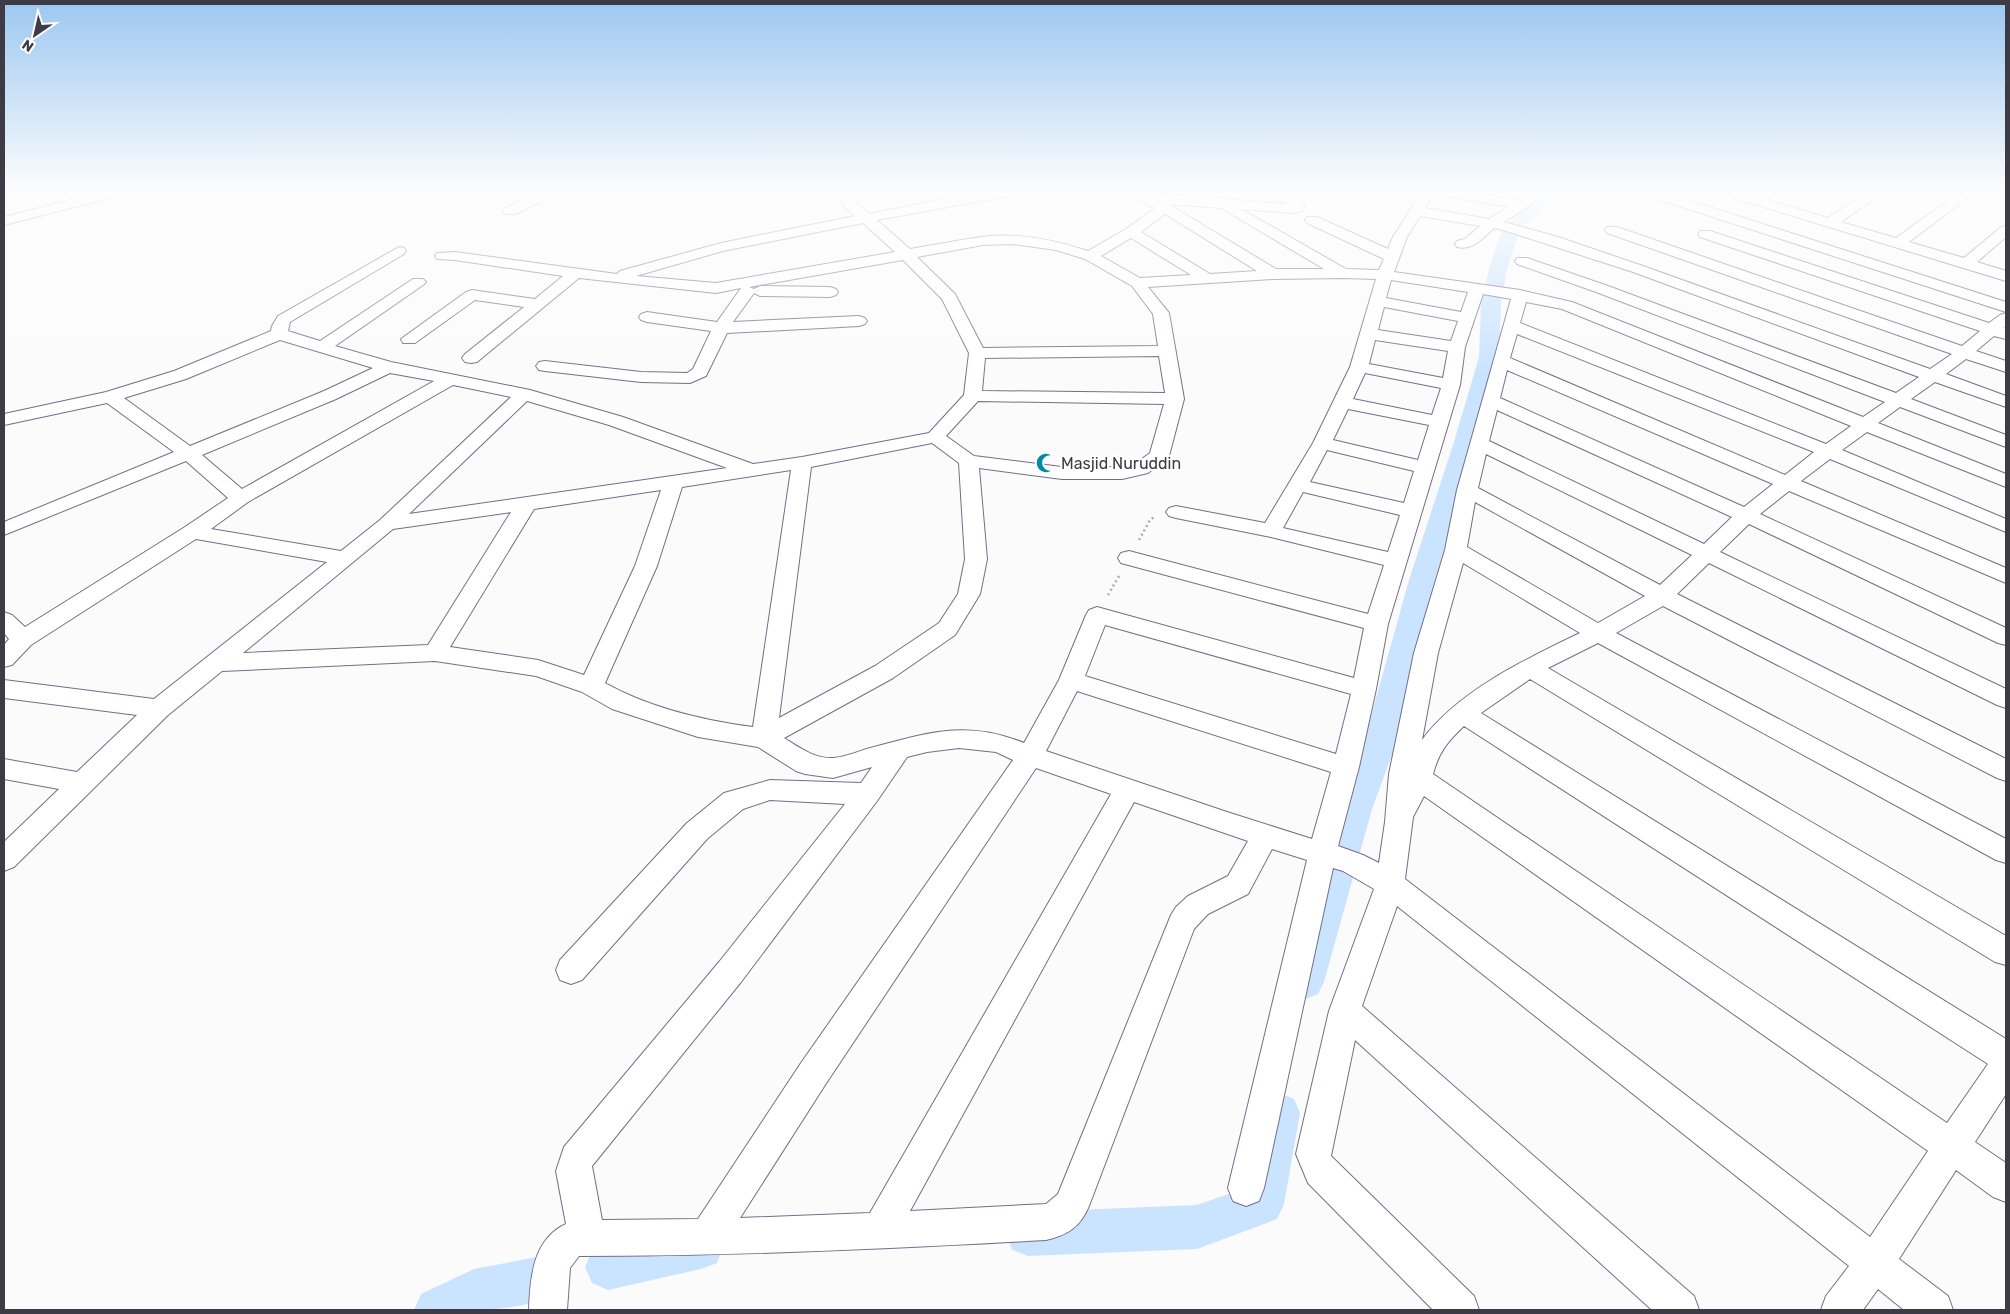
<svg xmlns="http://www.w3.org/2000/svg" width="2010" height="1314" font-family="Rubik,sans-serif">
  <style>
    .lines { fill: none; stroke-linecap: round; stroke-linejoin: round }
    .canal { fill: #cae3fe; fill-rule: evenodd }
    .minor-casing { stroke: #746e88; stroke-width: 2 }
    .path { stroke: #aeadb2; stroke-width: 2.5; stroke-dasharray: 2 3; stroke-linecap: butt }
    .minor { fill: #fff; fill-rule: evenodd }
    .labels { text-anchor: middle; stroke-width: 4.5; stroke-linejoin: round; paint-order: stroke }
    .poi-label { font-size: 16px; fill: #3d3b46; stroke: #fff; text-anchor: start }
  </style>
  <rect width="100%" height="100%" fill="#fbfbfb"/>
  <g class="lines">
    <!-- canal -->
    <path class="canal" d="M1541 192H1558L1520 230 1507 269 1501 304 1499 357 1477 445 1435 580 1393 752 1372 809 1324 982 1318 994 1305 999 1292 994 1286 982 1340 809 1361 752 1409 580 1453 445 1479 357 1481 304 1489 269 1502 230Z
      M1279 1093 1294 1099 1300 1113 1284 1204 1277 1219 1197 1249 1028 1256 1012 1250 1006 1234 1012 1218 1028 1212 1197 1205 1243 1189 1258 1113 1264 1099Z
      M701 1225 717 1231 723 1247 717 1263 701 1269 608 1290 592 1283 585 1267 592 1251 608 1244Z
      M537 1257 553 1264 560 1280 553 1296C509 1314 461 1310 414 1310L421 1294 474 1269Z"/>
    <defs>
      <path id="minor" d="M102 192H124L122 195 4 225V217Z
        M540 192H558L556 195 515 214H505L503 211 505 208Z
        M838 192H852L856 202 869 214 953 197 948 192H962L967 195 986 192H1016L1014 195 1009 196 877 220 910 249C934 245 958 240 982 237 1018 232 1054 240 1088 251L1126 229 1155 208C1146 203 1136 201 1130 192L1287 204 1272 192C1286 191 1296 195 1305 206L1302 211 1293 213 1241 209 1346 269 1379 270 1384 259 1307 223 1305 220 1307 217H1317L1388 249 1393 237 1414 204 1396 192H1412L1419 196 1421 192H1435L1425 208 1489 219 1508 207 1447 196 1440 192H1469L1517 200 1530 192H1546L1526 208 1504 222 1558 237 1643 266 1930 369 1952 354 1607 233 1605 230 1607 227H1617L1962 346 1980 331 1700 237 1698 234 1700 231H1710L1989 323 2000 315 2006 313V326L2004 328 2006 329V339L1994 336 1976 351 2006 361V372L1966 359 1946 374 2006 396V407L1935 382 1911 399 2006 435V447L1900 407 1878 423 2006 474V487L1867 432 1842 450 2006 519V532L1830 459 1801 481 2006 568V583L1789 491 1760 514 2006 628V645L1998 643 1749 524 1720 552 2006 689V708L1997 705 1709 563 1677 594 2006 759V781L1997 778 1663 606 1616 633 2006 839V863L1996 860 1598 643 1548 668 2006 936V965L1995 962 1530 679 1481 713 2006 1039V1094L1975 1142 2006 1163V1202L1993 1197 1956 1170 1899 1259 1948 1296 1953 1310H1904L1878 1289 1863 1310H1821L1826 1296 1849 1266 1397 906 1362 1006 1694 1296 1699 1310H1652L1355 1040 1331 1156 1474 1296 1479 1310H1433L1308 1183 1296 1154 1329 1011 1374 889 1343 871 1333 868 1264 1188 1259 1201 1246 1206 1233 1201 1228 1188 1307 860 1272 849 1248 894 1208 914 1194 929 1089 1206C1080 1227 1068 1235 1046 1240 890 1249 736 1256 579 1256L570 1268 567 1310H529C530 1278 533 1239 566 1224L556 1171 564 1147 719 962 845 804 770 800 743 809 707 839 582 980 571 984 560 980 556 970 560 960 687 823 724 793 770 780 861 783 872 767 833 778 805 774 796 771 758 747 698 737 612 709 582 692 536 676 435 661 222 671 168 715 14 867 4 871V842L59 789 4 779V759L77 772 137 715 4 698V680L154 699 327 562 196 539 31 645 12 665 4 667V645L9 639 4 633V612L12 615 25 627 185 527 228 498 186 461 4 535V522L174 452 107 403 4 425V414L106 392 174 371 271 331 272 326 278 316 399 247 404 248 406 251 404 254 290 322 288 331 320 341 413 279H423L426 282 423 285 335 346 391 362 530 390 623 417 753 464 802 457 929 433 964 395 969 353 942 299 903 260 749 287 754 289 760 286 830 287 836 289 838 292 836 295 830 297 760 296 754 293 733 322 859 316 865 318 867 321 865 324 859 326 727 333 706 376 690 383 641 382 545 371 539 370 536 366 539 362 545 361 641 372 687 373 693 369 711 331 647 322 641 320 639 317 641 314 647 312 717 322 741 288 716 293 579 278 477 362 471 363 465 362 462 358 465 354 524 307 475 300 415 343H403L401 339 466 292 472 290 535 299 563 276 455 260 437 259 435 256 437 253 455 252 617 274 620 271 721 243 855 216 845 207ZM1168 204 1221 208 1324 269H1276ZM1165 214 1257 271 1210 274 1141 232ZM1420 216 1480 226 1465 239 1457 241 1455 244 1457 247C1473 251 1483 238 1494 228L1503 230 1633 272 1919 377 1896 393 1608 286 1527 258H1517L1515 261 1517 264 1596 292 1885 402 1863 417 1572 302 1520 290 1394 272 1407 237ZM863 223 895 252 716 283 636 276 723 251ZM1131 238 1191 275 1140 278 1101 256ZM1012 244 1056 250 1085 259 1132 286 1153 314 1158 346 983 348 955 294 917 257 983 245ZM1343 278 1376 279 1350 367 1313 443 1265 523 1176 506 1169 508 1166 512 1169 516 1176 518 1271 537 1384 565 1368 614 1129 551 1121 553 1118 558 1121 563 1364 628 1354 678 1097 607 1089 610 1086 615 1059 680 1024 743C968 720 930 732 874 747 861 750 847 757 833 758 815 759 800 748 784 738L893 678 955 635 980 594 987 559 979 468 1062 479H1122L1148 473 1169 456 1184 399 1169 313 1148 287 1273 279ZM1391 280 1468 292 1461 312 1386 298ZM1483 294 1511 299 1457 490 1445 550 1414 653 1389 774 1385 822 1379 863 1363 855 1338 846 1359 767 1376 689 1388 624 1460 385 1465 347ZM1526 302 1562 309 1851 426 1826 444 1520 323ZM1384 307 1458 321 1451 341 1378 330ZM1517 334 1814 452 1785 475 1510 358ZM280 340 373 368 324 391 190 446 124 398 186 379ZM1375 340 1448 351 1443 378 1369 364ZM1159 356 1165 393 982 391 985 358ZM1507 370 1773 484 1744 507 1500 398ZM390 373 434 381 242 489 202 455 336 399ZM1365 373 1441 388 1432 415 1353 399ZM453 385 511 397 380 520 341 551 211 529 248 502ZM527 401 609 425 727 468 409 514ZM978 401 1164 404 1150 453 1135 464 1122 467H1062L974 456 946 436ZM1348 409 1429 425 1418 460 1333 440ZM1497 410 1732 517 1704 544 1489 441ZM932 443 959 463 965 559 958 594 939 623 875 666 779 718 811 467ZM1327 450 1414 471 1404 503 1310 482ZM1486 454 1692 555 1660 585 1478 488ZM791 470 753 727C701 720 650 708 605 683L657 566 682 487ZM661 490 635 566 584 675 538 660 450 647 534 509ZM1303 492 1400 515 1388 552 1283 528ZM1475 502 1645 596 1598 623 1467 547ZM511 512 428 645 243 653 393 529ZM1463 563 1580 633C1526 659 1458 691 1422 740L1438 653ZM1105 625 1351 694 1336 754 1085 676ZM1077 691 1331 772 1312 839 1227 812 1046 751ZM1464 726 1988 1064 1947 1123 1433 774C1439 752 1447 742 1464 726ZM959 748 996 752 1013 760 801 1063 698 1219 602 1220 592 1166 741 982 877 801 907 757 927 752ZM1036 768 1111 794 870 1213 740 1218 825 1085ZM1424 796 1928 1151 1870 1237 1405 879 1413 817ZM1134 802 1248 841 1228 876 1188 896 1176 907 1171 915 1058 1194 1046 1204 910 1211Z
        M1643 192H1663L2006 302V312L1645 195Z
        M1722 192H1743L1828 218 1868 192H1884L1841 222 1896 238 1960 192H1975L1909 242 1964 258 2001 227 2006 226V237L1977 262 2006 271V281L1724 195Z"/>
    </defs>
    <!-- minor casing -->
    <use href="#minor" class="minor-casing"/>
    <!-- path -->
    <path class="path" d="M1139 540 1150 520 1154 517
      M1108 595 1119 576"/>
    <!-- minor -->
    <use href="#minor" class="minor"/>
  </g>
  <!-- sky -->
  <linearGradient id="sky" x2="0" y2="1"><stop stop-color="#9cc7f1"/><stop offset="0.51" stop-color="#fdfdfd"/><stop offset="1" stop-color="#fdfdfd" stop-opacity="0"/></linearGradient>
  <rect width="2010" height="376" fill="url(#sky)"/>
  <!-- icons -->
  <defs>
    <symbol id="mosque-bare" viewBox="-9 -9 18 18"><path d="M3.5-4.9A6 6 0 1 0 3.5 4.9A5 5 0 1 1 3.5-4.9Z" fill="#0289a9" stroke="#fff" stroke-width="2.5" paint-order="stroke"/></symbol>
  </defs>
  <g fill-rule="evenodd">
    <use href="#mosque-bare" x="1032" y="449" width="28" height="28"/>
  </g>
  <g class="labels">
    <!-- poi labels -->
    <g class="poi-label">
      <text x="1061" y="469">Masjid Nuruddin</text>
    </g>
  </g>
  <!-- border -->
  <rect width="2010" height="1314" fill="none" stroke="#3d3b46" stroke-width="10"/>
  <!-- north arrow -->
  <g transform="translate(35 35) rotate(214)" stroke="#ffffff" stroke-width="4" paint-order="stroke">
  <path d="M0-4L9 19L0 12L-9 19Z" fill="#3d3b46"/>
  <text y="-8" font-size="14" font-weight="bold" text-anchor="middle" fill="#3d3b46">N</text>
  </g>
</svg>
